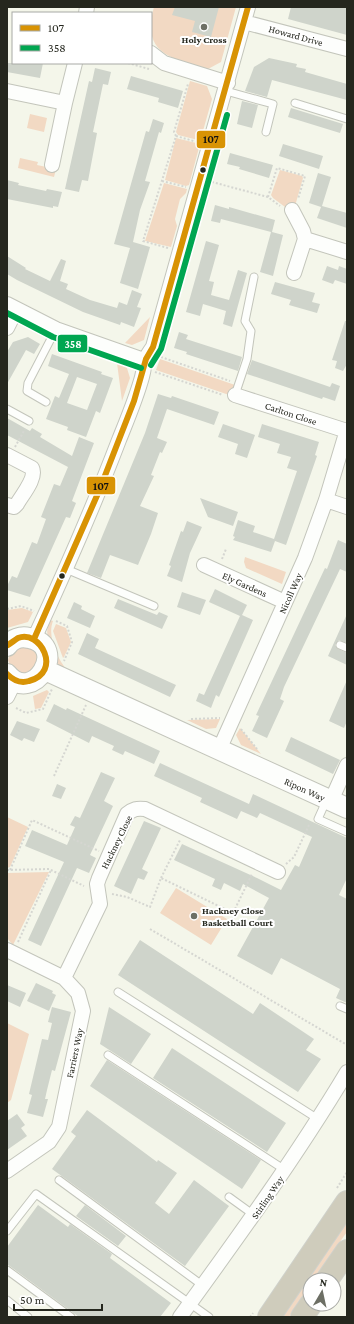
<svg xmlns="http://www.w3.org/2000/svg" width="354" height="1324" font-family="'Crimson Pro',serif">
  <style>
    .green { fill: #f2d9c3 }
    .building { fill: #cfd4cb; fill-rule: evenodd }
    .lines { fill: none; stroke-linecap: round; stroke-linejoin: round }
    .lane-casing { stroke: #c3c5bb; stroke-width: 9 }
    .street-casing { stroke: #c3c5bb; stroke-width: 16 }
    .secondary-casing { stroke: #c3c5bb; stroke-width: 22 }
    .highway-casing { stroke: #cfd1cb; stroke-width: 24 }
    .path { stroke: #d5d6d1; stroke-width: 2; stroke-dasharray: 2 2; stroke-linecap: butt }
    .lane { stroke: #fdfefc; stroke-width: 7 }
    .street { stroke: #fdfefc; stroke-width: 14 }
    .secondary { stroke: #fdfefc; stroke-width: 20 }
    .highway { stroke: #cfccbc; stroke-width: 22 }
    .bus-1-casing { stroke: #fff; stroke-width: 9 }
    .bus-2-casing { stroke: #fff; stroke-width: 9 }
    .bus-1 { stroke: #d89304; stroke-width: 6 }
    .bus-2 { stroke: #00a651; stroke-width: 6 }
    .poi-dot { fill: #6d6f65; stroke: #fff; stroke-width: 1.5 }
    .bus-dot { fill: #25271e; stroke: #fff; stroke-width: 1.5 }
    .labels { text-anchor: middle; stroke-width: 4; stroke-linejoin: round; paint-order: stroke }
    .street-label { font-size: 10px; fill: #25271e; stroke: #fff }
    .poi-label { font-size: 10px; font-weight: bold; fill: #25271e; stroke: #fff }
    .line-badge { stroke: #fff; stroke-width: 1.5 }
    .badge-label { font-size: 11px; text-anchor: middle; font-weight: bold; fill: #fff }
    .pale-badge-label { font-size: 11px; text-anchor: middle; font-weight: bold; fill: #111 }
  </style>
  <rect width="100%" height="100%" fill="#f4f6ea"/>
  <!-- green -->
  <path class="green" d="M154 7H236L221 62 208 69C171 58 141 54 154 7Z
    M190 81 207 86 212 99 201 138 198 140 178 135 176 132Z
    M30 114 47 118 44 132 27 128Z
    M176 138 200 144 189 185 186 186 165 180Z
    M20 158 38 162 37 165 56 169 54 177 18 168Z
    M280 170 302 176 303 178 295 206 289 210 273 198 271 195Z
    M164 183 187 189 186 193 180 199 175 219 177 226 171 247 145 241Z
    M150 317 144 340 132 345 125 343Z
    M160 359 235 385 232 396 156 370Z
    M117 363 126 365 130 378 122 401Z
    M245 557 286 572 282 584 246 568 244 562Z
    M22 608 33 612 28 622 7 628V610Z
    M50 620 53 621C47 636 57 658 67 670L59 667C53 651 42 637 50 620Z
    M56 624 66 628 71 642 64 657 63 658 53 631Z
    M30 645 40 656 36 671 21 675 10 665 8 660 11 650Z
    M47 690 49 692 41 708 35 709 33 696Z
    M220 719 216 728 206 729 187 720Z
    M240 728 261 754 241 745 236 735Z
    M7 817 28 827 10 867 7 868Z
    M49 872 13 945 7 938V873Z
    M176 888 227 919 211 945 160 913Z
    M7 1023 29 1034 11 1100 7 1103Z
    M347 1221V1232L344 1236 314 1280H310V1286L289 1317H282Z"/>
  <!-- building -->
  <path class="building" d="M175 7H219L211 37 192 32 195 21 172 15Z
    M291 7H347V35L288 19Z
    M269 58 297 64 296 67 306 69 305 72 347 84V100L272 80 267 97 245 91 254 67Z
    M7 63H43L40 78 7 72Z
    M95 68 111 72 108 85 103 84 93 132 97 133 88 181 82 180 79 192 65 189 89 81 92 82Z
    M131 76 183 91 178 108 158 102 159 98 127 89Z
    M242 101 258 105 252 128 237 124Z
    M291 108 343 124 340 133 288 117Z
    M153 119 164 123 161 133 159 132 145 181 150 182 140 210 133 242 150 247 138 289 120 283 130 248 114 244 146 131 149 132Z
    M283 144 323 156 319 169 279 156Z
    M230 153 273 165 269 178 239 169 240 167 227 164Z
    M318 173 331 177 322 206 347 213V228L317 218 321 207 309 203Z
    M7 180 19 183 18 185 46 191 47 189 62 192 58 207 53 206V208L7 199Z
    M215 205 229 209V207L275 220 272 232 283 235 273 276 260 272 271 232 221 219 220 223 211 221Z
    M206 241 219 245 209 281 214 282 211 295 229 300 238 270 247 273 232 327 223 324 226 311 203 304 200 316 186 312Z
    M7 256 26 268 25 269 50 281 61 259 66 261 60 281 68 284 66 289 90 300 117 308 119 302 127 305 132 290 142 294 137 307 141 308 134 327 121 322 120 325 83 312 17 280 7 274Z
    M327 266 338 270 339 266 347 269V284L335 280 333 284 322 280Z
    M275 282 315 293 312 302 320 304 317 313 289 305 291 300 271 294Z
    M345 321H347V364L343 371 335 368 337 361 332 360Z
    M179 332 188 335 186 339 242 357 238 371 186 354 187 352 174 348Z
    M28 337 40 344 34 354 26 350 7 384V352L13 342Z
    M52 354 102 372 101 374 113 378 100 413 96 411 86 437 67 430 68 427 46 419 55 396 59 398 69 374 48 366ZM77 377 97 384 87 410 67 403Z
    M252 360 330 387 332 383 340 386 335 401 323 397 322 399 247 374Z
    M158 394 171 398 172 396 219 412 214 425 167 409 157 438 167 442 162 453 160 452 151 475 154 476 140 506 158 513 151 534 138 565 110 555 101 578 87 573 145 433Z
    M7 418 30 431 32 428 42 434 40 437 72 456 79 437 94 443 72 501 76 503 70 518 66 517 30 597 7 590V586L12 576 17 578 32 542 37 544 46 519 41 517 54 484 60 486 68 467 7 435Z
    M223 424 255 435 247 458 235 454 238 444 218 437Z
    M262 424 319 442 315 455 317 456 286 545 275 541 271 552 233 540 235 537 233 536 238 520 255 526 253 532 274 539 297 471 287 468 291 457 277 453 280 444 258 437Z
    M200 498 238 512 233 526 208 517Z
    M187 521 202 527 190 553 182 582 167 576 171 566 169 565 181 531 183 532Z
    M338 540 347 544V572L340 569 284 687 280 699 284 701 267 738 252 731 259 716 256 715 325 568 327 569Z
    M215 589 247 605 242 615 253 620 219 697 216 695 211 708 196 701 199 693 204 695 240 616 209 602Z
    M182 592 206 600 200 615 177 607Z
    M118 599 157 615 159 612 168 616 162 629 114 608Z
    M74 602 82 606 81 609 95 616 90 628 67 618Z
    M347 614V643L339 640 335 645 338 649 347 653V665L328 656Z
    M87 633 99 639 95 648 176 685 170 697 78 654Z
    M347 680V721L344 728 329 721Z
    M54 704 66 710 67 708 160 751 154 764 125 751 123 755 112 750 114 746 92 736 89 743 46 721Z
    M17 721 40 729 34 742 24 738 22 741 10 735Z
    M291 737 340 760 333 774 285 751Z
    M160 763 249 804 253 794 347 838V878L339 895 347 899V1003L336 998 340 989 281 958 272 975 237 956 269 898 243 884 240 891 224 883 221 890 212 886 215 879 174 860 182 844 257 878 281 890 295 865 299 867 312 837 260 813 257 818 241 811 237 819 200 802 202 798 154 776Z
    M101 772 115 778 104 801 113 806 90 855 96 858 89 873 77 868 41 946 28 940 64 862 25 846 32 830 67 845 75 827 70 825 75 816 80 818Z
    M57 784 66 788 61 799 52 796Z
    M144 821 161 828 142 869 148 872 144 880 138 878 131 894 114 886Z
    M140 940 253 1014 260 1003 314 1039 306 1050 321 1059 298 1092 118 975Z
    M36 983 53 991 52 993 56 995 49 1011 27 1001Z
    M7 985 26 993 20 1007 7 1001Z
    M52 1007 71 1012 55 1071 52 1070 47 1090 45 1099H48L43 1117 27 1113 32 1095 29 1094 42 1039 48 1040 52 1023 48 1022Z
    M109 1007 151 1034 131 1064 100 1044Z
    M172 1048 286 1123 267 1152 153 1078Z
    M107 1060 261 1160 242 1189 90 1086Z
    M87 1110 157 1162 158 1160 177 1173 155 1203 169 1214 194 1180 229 1206 185 1266 52 1169 76 1136 71 1132Z
    M17 1114 25 1125 21 1128 27 1136 7 1150V1121Z
    M38 1205 68 1227 70 1224 112 1254 110 1258 171 1303 160 1317H79L7 1264V1247Z
    M85 1205 126 1236 118 1246 76 1216Z"/>
  <g class="lines">
    <defs>
      <path id="lane" d="M226 91 273 104 266 132
        M295 103 347 119
        M235 395 247 359 251 331 245 321 254 277
        M46 402 27 391 28 383 56 329
        M7 409 29 421
        M66 569 154 606
        M340 645 347 648
        M327 799 318 819 347 832
        M118 992 318 1119
        M340 1006 347 1009
        M108 1055 285 1170
        M59 1180 202 1285
        M229 1197 254 1215
        M7 1231 36 1194 209 1317
        M7 1270 71 1317
        M7 1300 28 1317"/>
      <path id="street" d="M86 13 87 7
        M244 22 347 49
        M151 53 164 63 228 83
        M7 91 65 103 75 63
        M52 165 65 103
        M292 210 303 231 305 239 294 273
        M305 239 347 252
        M7 304 56 329 144 360
        M7 328 16 310
        M235 395 347 431
        M7 455 32 468C37 478 22 495 17 504L14 507 7 505
        M326 500 347 507
        M204 565 285 602
        M34 639C64 574 93 508 119 440 127 420 136 399 142 377 146 362 142 362 153 347L248 7
        M7 697 15 681
        M219 750 305 558 326 500 347 430
        M331 801 347 765
        M7 950 64 978 78 993 83 1011 59 1127 49 1142 7 1171
        M64 978 100 904 97 884 99 878 127 814C133 809 137 808 145 809L278 872
        M180 1317C238 1237 296 1157 347 1072"/>
      <path id="secondary" d="M7 646C12 639 21 636 29 638 70 646 33 706 7 674
        M45 670 347 808"/>
      <path id="highway" d="M327 1280 347 1251
        M269 1317 347 1202
        M302 1317 311 1304"/>
    </defs>
    <!-- lane casing -->
    <use href="#lane" class="lane-casing"/>
    <!-- street casing -->
    <use href="#street" class="street-casing"/>
    <!-- secondary casing -->
    <use href="#secondary" class="secondary-casing"/>
    <!-- highway casing -->
    <use href="#highway" class="highway-casing"/>
    <!-- path -->
    <path class="path" d="M128 63 149 69
      M176 136 197 142
      M162 181 186 187
      M212 182 268 197 280 206
      M268 197 277 168 305 176 298 199
      M168 248 143 241 176 136 174 132 188 84
      M161 357 230 381
      M155 372 223 395
      M15 447 25 429
      M222 559 226 549
      M7 609 21 606 34 611
      M56 621 67 626 72 642 64 661
      M16 708 26 713 43 709 52 689
      M191 719 220 718
      M241 729 257 749
      M54 776 86 705
      M286 864 294 857 310 823
      M7 870 49 869 84 886
      M10 870 32 820 99 851
      M161 878 180 840
      M112 894 127 897 150 907 161 878 233 913 252 874
      M150 929 347 1045
      M18 942 51 870
      M337 1188 347 1172
      M250 1317 253 1313"/>
    <!-- lane -->
    <use href="#lane" class="lane"/>
    <!-- street -->
    <use href="#street" class="street"/>
    <!-- secondary -->
    <use href="#secondary" class="secondary"/>
    <!-- highway -->
    <use href="#highway" class="highway"/>
    <defs>
      <path id="bus-1" d="M34 639 99 491 134 401 146 359 153 347 248 7
        M7 674C13 680 20 684 29 681 63 672 40 629 18 638 15 640 11 643 8 645"/>
      <path id="bus-2" d="M7 313 53 337 141 368
        M151 365 161 349 227 115"/>
    </defs>
    <!-- bus-1 casing -->
    <use href="#bus-1" class="bus-1-casing"/>
    <!-- bus-2 casing -->
    <use href="#bus-2" class="bus-2-casing"/>
    <!-- bus-1 -->
    <use href="#bus-1" class="bus-1"/>
    <!-- bus-2 -->
    <use href="#bus-2" class="bus-2"/>
  </g>
  <!-- markers -->
  <g class="poi-dot">
    <circle cx="204" cy="27" r="4"/>
    <circle cx="194" cy="916" r="4"/>
  </g>
  <g class="bus-dot">
    <circle cx="203" cy="170" r="3.5"/>
    <circle cx="62" cy="576" r="3.5"/>
  </g>
  <g class="labels">
    <!-- street labels -->
    <g class="street-label">
      <text transform="translate(296 35) rotate(15)" y="4">Howard Drive</text>
      <text transform="translate(291 413) rotate(18)" y="4">Carlton Close</text>
      <text transform="translate(245 584) rotate(24)" y="4">Ely Gardens</text>
      <text transform="translate(290 593) rotate(-66)" y="4">Nicoll Way</text>
      <text transform="translate(305 789) rotate(24)" y="4">Ripon Way</text>
      <text transform="translate(116 842) rotate(-64)" y="4">Hackney Close</text>
      <text transform="translate(74 1053) rotate(-78)" y="4">Farriers Way</text>
      <text transform="translate(267 1197) rotate(-56)" y="4">Stirling Way</text>
    </g>
    <!-- poi labels -->
    <g class="poi-label">
      <text x="204" y="43">Holy Cross</text>
      <text x="202" y="914" text-anchor="start">Hackney Close<tspan x="202" dy="12">Basketball Court</tspan></text>
    </g>
  </g>
  <g class="line-badge">
    <rect x="196" y="130" width="30" height="19" rx="4" fill="#d89304"/>
    <rect x="57" y="334" width="31" height="19" rx="4" fill="#00a651"/>
    <rect x="86" y="476" width="30" height="19" rx="4" fill="#d89304"/>
  </g>
  <g class="badge-label">
    <text x="73" y="348">358</text>
  </g>
  <g class="pale-badge-label">
    <text x="211" y="143">107</text>
    <text x="101" y="490">107</text>
  </g>
  <!-- border -->
  <rect width="354" height="1324" fill="none" stroke="#25271e" stroke-width="16"/>
  <!-- legend -->
  <rect x="12" y="12" width="140" height="52" fill="#ffffff" stroke="#a8a9a5"/>
  <rect x="20" y="25" width="20" height="6" fill="#d89304" stroke="#a8a9a5"/>
  <text x="48" y="32" font-size="12" fill="#25271e">107</text>
  <rect x="20" y="45" width="20" height="6" fill="#00a651" stroke="#a8a9a5"/>
  <text x="48" y="52" font-size="12" fill="#25271e">358</text>
  <!-- north arrow -->
  <g transform="translate(322 1292) rotate(9)"><circle r="19" fill="#ffffff" stroke="#a8a9a5"/>
  <path d="M0-3L7 15L0 10L-7 15Z" fill="#6d6f65"/>
  <text y="-6" font-size="11" font-weight="bold" text-anchor="middle" fill="#25271e">N</text>
  </g>
  <!-- scale -->
  <path d="M14 1304v6h88v-6" fill="none" stroke="#25271e" stroke-width="2"/>
  <text x="20" y="1304" font-size="12" fill="#25271e" stroke="#ffffff" stroke-width="3" paint-order="stroke">50 m</text>
</svg>
